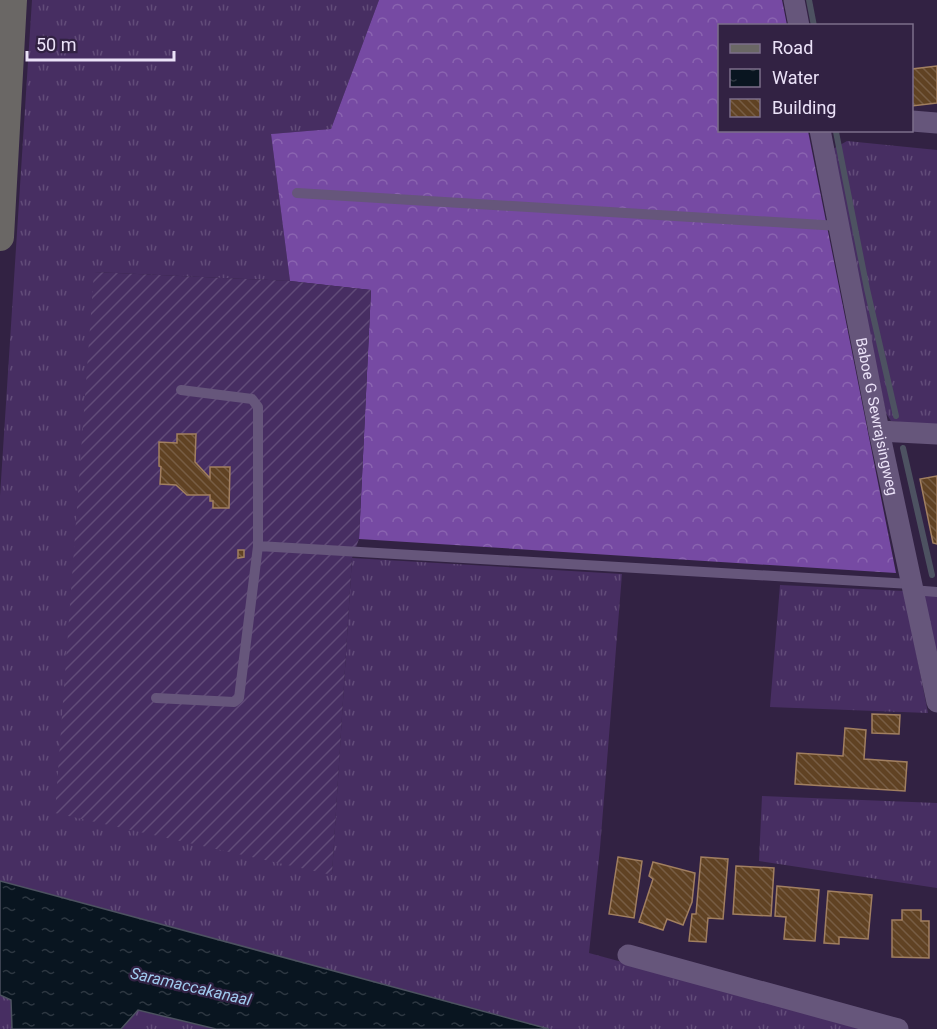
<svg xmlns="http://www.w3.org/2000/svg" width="937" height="1029" font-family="Roboto,sans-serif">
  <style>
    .grass { fill: url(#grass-tufts) }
    .forest { fill: url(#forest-crowns) }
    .garden { fill: url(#garden-furrows) }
    .water { fill: url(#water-ripples); stroke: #4d5261; stroke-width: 1.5 }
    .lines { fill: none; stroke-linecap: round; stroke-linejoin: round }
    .stream { stroke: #4d5261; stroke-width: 6 }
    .building { fill: url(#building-back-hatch); stroke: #a17f60; stroke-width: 1.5 }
    .lane { stroke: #66567b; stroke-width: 10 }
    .street { stroke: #66567b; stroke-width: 21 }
    .secondary { stroke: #6a6765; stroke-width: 28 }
    .labels { text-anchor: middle; stroke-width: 4.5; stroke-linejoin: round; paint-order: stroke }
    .street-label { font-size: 15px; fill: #ebe2f8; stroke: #322243 }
    .water-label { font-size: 16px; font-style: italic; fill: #a0cbef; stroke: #322243 }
  </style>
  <defs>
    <pattern id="grass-tufts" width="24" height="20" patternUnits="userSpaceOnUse" patternTransform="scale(1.5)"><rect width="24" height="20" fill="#472e62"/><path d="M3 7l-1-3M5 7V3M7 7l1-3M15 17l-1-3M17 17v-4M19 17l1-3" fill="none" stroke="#624c79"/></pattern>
    <pattern id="forest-crowns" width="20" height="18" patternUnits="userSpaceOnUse" patternTransform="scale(1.5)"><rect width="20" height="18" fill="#764aa3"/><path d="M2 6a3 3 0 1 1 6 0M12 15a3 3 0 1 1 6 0" fill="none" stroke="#8a64b0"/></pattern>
    <pattern id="garden-furrows" width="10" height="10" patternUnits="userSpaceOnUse" patternTransform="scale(1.5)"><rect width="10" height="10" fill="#472e62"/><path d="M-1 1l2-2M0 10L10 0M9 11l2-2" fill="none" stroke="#624c79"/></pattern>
    <pattern id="water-ripples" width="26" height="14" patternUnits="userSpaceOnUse" patternTransform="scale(1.5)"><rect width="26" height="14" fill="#091520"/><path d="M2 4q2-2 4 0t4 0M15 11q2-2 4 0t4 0" fill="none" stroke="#2d3741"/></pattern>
    <pattern id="building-back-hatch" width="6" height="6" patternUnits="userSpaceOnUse" patternTransform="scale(1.5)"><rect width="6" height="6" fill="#604223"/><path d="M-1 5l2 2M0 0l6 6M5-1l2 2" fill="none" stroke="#775d44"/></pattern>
  </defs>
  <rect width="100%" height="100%" fill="#322243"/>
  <!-- grass -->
  <path class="grass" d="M32 0H379L331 129 271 134 290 281 94 272 332 874 352 558 622 574 600 848 589 953 867 1029H549L0 881V496Z
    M847 141 937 150V426L891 421 886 413 831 150Z
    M780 585 904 591 928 713 770 707Z
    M926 595 937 596V672L922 601Z
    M762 796 937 803V888L759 861Z
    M0 995 11 1000 12 1029H0Z
    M138 1010 216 1029H121Z"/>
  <!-- forest -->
  <path class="forest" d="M379 0H782L787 25 720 26V130L808 131 896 573 359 539 371 290 290 281 271 134 331 129Z"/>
  <!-- garden -->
  <path class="garden" d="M94 272 290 281 371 290 359 539 352 558 332 875 55 813Z"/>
  <!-- water -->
  <path class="water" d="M0 881 49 894 549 1029H216L138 1010 121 1029H12L11 1000 0 995Z"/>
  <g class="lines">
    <!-- stream -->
    <path class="stream" d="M809 0 814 26
      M836 132 867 289 896 416
      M903 448 932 575"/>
  </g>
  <!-- building -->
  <path class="building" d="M937 66V103L912 106V69Z
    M177 434H196L195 462 210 478V467H230L229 508H213V501H210V495H187L176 485 160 484 161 467 159 466V442L177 443Z
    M937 476V544L933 543 920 479Z
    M238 550H244V557L238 558Z
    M872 714 900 715 899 734 872 733Z
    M845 728 866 730 864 759 907 762 905 791 795 784 797 753 843 756Z
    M618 857 642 861 634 918 609 914Z
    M701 857 728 859 723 919 708 918 706 942 689 941 692 914H696Z
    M653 862 695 873 692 902 683 925 667 919 663 930 639 922 653 879 649 876Z
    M736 866 774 868 771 916 733 914Z
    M777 886 819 890 815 941 784 939 786 917 775 916Z
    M828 891 872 895 868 939 839 937V944L824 943Z
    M902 910H921V921H929V958L892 957V920H902Z"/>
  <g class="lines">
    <!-- lane -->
    <path class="lane" d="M297 193 839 226
      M258 546 911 584
      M912 590 937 592
      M156 698 234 702 239 698 258 546V407L252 399 181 390"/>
    <!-- street -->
    <g class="street">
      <path d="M794 0 799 26"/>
      <path d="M912 121 937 123"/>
      <path id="s1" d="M820 130 879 431 937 702"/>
      <path d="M879 431 937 434"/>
      <path d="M628 955 898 1029"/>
    </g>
    <!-- secondary -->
    <path class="secondary" d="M0 237 13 0"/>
  </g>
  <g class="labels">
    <!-- street labels -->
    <g class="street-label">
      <text dy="5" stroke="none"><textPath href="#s1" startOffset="292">Baboe G Sewrajsingweg</textPath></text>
    </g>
    <!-- water labels -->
    <g class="water-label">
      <text transform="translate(191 986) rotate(13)" y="6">Saramaccakanaal</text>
    </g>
  </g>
  <!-- legend -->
  <rect x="718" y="24" width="195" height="108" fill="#322243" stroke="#7c6f8b" stroke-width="1.5"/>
  <rect x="730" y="44" width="30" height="9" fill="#6a6765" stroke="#7c6f8b" stroke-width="1.5"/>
  <text x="772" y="54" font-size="18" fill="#ebe2f8">Road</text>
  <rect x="730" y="69" width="30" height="18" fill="url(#water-ripples)" stroke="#7c6f8b" stroke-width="1.5"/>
  <text x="772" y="84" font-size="18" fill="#ebe2f8">Water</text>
  <rect x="730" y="99" width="30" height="18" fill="url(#building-back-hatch)" stroke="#7c6f8b" stroke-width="1.5"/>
  <text x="772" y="114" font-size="18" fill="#ebe2f8">Building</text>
  <!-- scale -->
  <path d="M27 51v9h147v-9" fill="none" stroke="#ebe2f8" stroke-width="3"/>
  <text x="36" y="51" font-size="18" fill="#ebe2f8" stroke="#322243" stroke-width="4.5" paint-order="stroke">50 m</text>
</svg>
